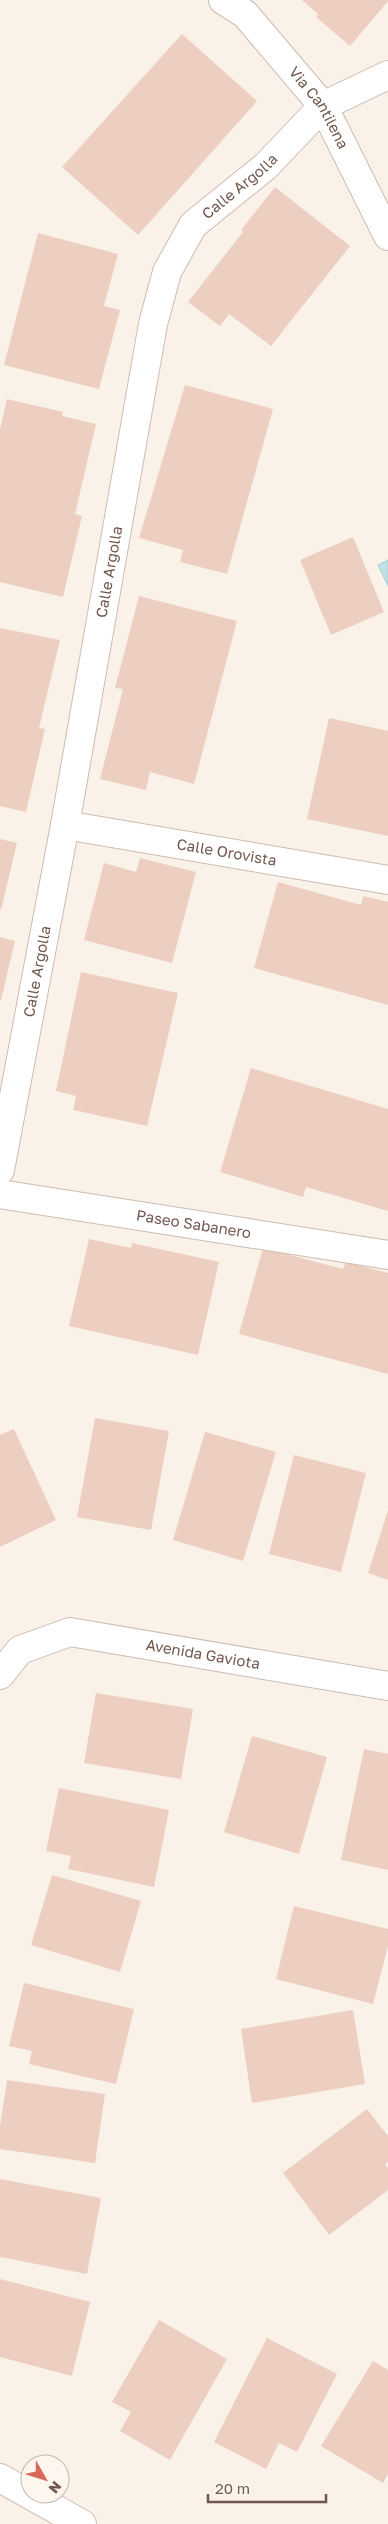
<svg xmlns="http://www.w3.org/2000/svg" width="388" height="2524" font-family="'Golos Text',sans-serif">
  <style>
    .water { fill: #bee1e3; stroke: #a5d1d3 }
    .building { fill: #edcfc2 }
    .lines { fill: none; stroke-linecap: round; stroke-linejoin: round }
    .minor-casing { stroke: #cebbb2; stroke-width: 30 }
    .minor { stroke: #fff; stroke-width: 28 }
    .labels { text-anchor: middle; stroke-width: 5; stroke-linejoin: round; paint-order: stroke }
    .street-label { font-size: 15px; fill: #72574e; stroke: #fdf6ee }
  </style>
  <rect width="100%" height="100%" fill="#faf1e8"/>
  <!-- water -->
  <path class="water" d="M388 560V586L378 565Z"/>
  <!-- building -->
  <path class="building" d="M302 0H388V1L350 46 316 17 318 14Z
    M182 34 257 101 138 235 62 167Z
    M275 187 350 246 271 346 229 314 220 326 188 302 243 232 241 230Z
    M38 233 118 254 104 306 120 310 99 389 4 365Z
    M185 385 273 409 227 574 180 562 183 550 139 538Z
    M7 399 63 412 62 416 96 424 75 514 82 516 63 597 0 582V429Z
    M353 537 384 612 331 635 300 560Z
    M139 596 237 621 194 784 150 772 146 790 100 779 123 689 115 688Z
    M0 628 60 640 39 728 45 729 26 812 0 806Z
    M329 718 388 731V836L307 819Z
    M0 839 17 843 1 910 0 909Z
    M140 858 196 872 172 963 84 940 104 863 136 872Z
    M278 882 361 905 363 896 388 902V1005L254 968Z
    M0 937 15 941 1 1000H0Z
    M81 972 178 993 147 1126 73 1110 76 1096 56 1091Z
    M251 1068 388 1109V1211L306 1187 303 1197 220 1172Z
    M89 1239 131 1248 132 1243 219 1262 198 1355 69 1326Z
    M263 1248 343 1269 346 1262 388 1273V1374L239 1334Z
    M95 1418 169 1431 151 1530 77 1517Z
    M14 1429 56 1520 0 1547V1435Z
    M205 1432 276 1452 243 1561 173 1540Z
    M294 1455 366 1473 341 1572 269 1554Z
    M388 1510V1580L368 1573Z
    M96 1693 193 1709 181 1779 84 1763Z
    M252 1736 327 1757 299 1854 224 1832Z
    M364 1749 388 1754V1870L341 1860Z
    M59 1788 169 1810 154 1887 68 1869 71 1856 46 1851Z
    M52 1875 141 1901 120 1972 31 1945Z
    M294 1906 388 1929V1946L373 2004 276 1979Z
    M24 1983 134 2009 116 2084 29 2064 32 2051 9 2046Z
    M353 2010 365 2084 252 2103 241 2029Z
    M7 2080 105 2094 95 2163 0 2149V2126Z
    M367 2109 388 2136V2162L385 2164 388 2168V2190L329 2235 283 2173Z
    M0 2179 101 2198 87 2274 0 2257Z
    M0 2279 90 2302 72 2376 0 2357Z
    M159 2320 227 2359 170 2460 120 2431 131 2412 112 2402Z
    M267 2338 337 2374 297 2452 279 2443 266 2469 214 2442Z
    M373 2361 388 2370V2474L383 2483 321 2446Z"/>
  <g class="lines">
    <defs>
      <g id="minor">
        <path id="s1" d="M223 0 245 14 323 106 388 236"/>
        <path id="s2" d="M65 825 388 880"/>
        <path id="s3" d="M0 1170 65 825 153 324 167 272 193 225 266 166 323 106 388 75"/>
        <path id="s4" d="M0 1194 388 1255"/>
        <path id="s5" d="M0 1675 20 1650 70 1632 388 1686"/>
        <path d="M0 2478 82 2524"/>
      </g>
    </defs>
    <!-- minor casing -->
    <use href="#minor" class="minor-casing"/>
    <!-- minor -->
    <use href="#minor" class="minor"/>
  </g>
  <g class="labels">
    <!-- street labels -->
    <g class="street-label">
      <text dy="5" stroke="none"><textPath href="#s1" startOffset="146">Via Cantilena</textPath></text>
      <text dy="5" stroke="none"><textPath href="#s3" startOffset="1028">Calle Argolla</textPath></text>
      <text dy="5" stroke="none"><textPath href="#s3" startOffset="608">Calle Argolla</textPath></text>
      <text dy="5" stroke="none"><textPath href="#s2" startOffset="164">Calle Orovista</textPath></text>
      <text dy="5" stroke="none"><textPath href="#s3" startOffset="202">Calle Argolla</textPath></text>
      <text dy="5" stroke="none"><textPath href="#s4" startOffset="196">Paseo Sabanero</textPath></text>
      <text dy="5" stroke="none"><textPath href="#s5" startOffset="220">Avenida Gaviota</textPath></text>
    </g>
  </g>
  <!-- north arrow -->
  <g transform="translate(45 2479) rotate(129)"><circle r="24" fill="#fdf6ee" stroke="#c5b6ae"/>
  <path d="M0-4L9 19L0 12L-9 19Z" fill="#d96858"/>
  <text y="-8" font-size="14" font-weight="bold" text-anchor="middle" fill="#72574e">N</text>
  </g>
  <!-- scale -->
  <path d="M208 2494v8h118v-8" fill="none" stroke="#72574e" stroke-width="2.5"/>
  <text x="215" y="2494" font-size="15" fill="#72574e" stroke="#fdf6ee" stroke-width="4" paint-order="stroke">20 m</text>
</svg>
